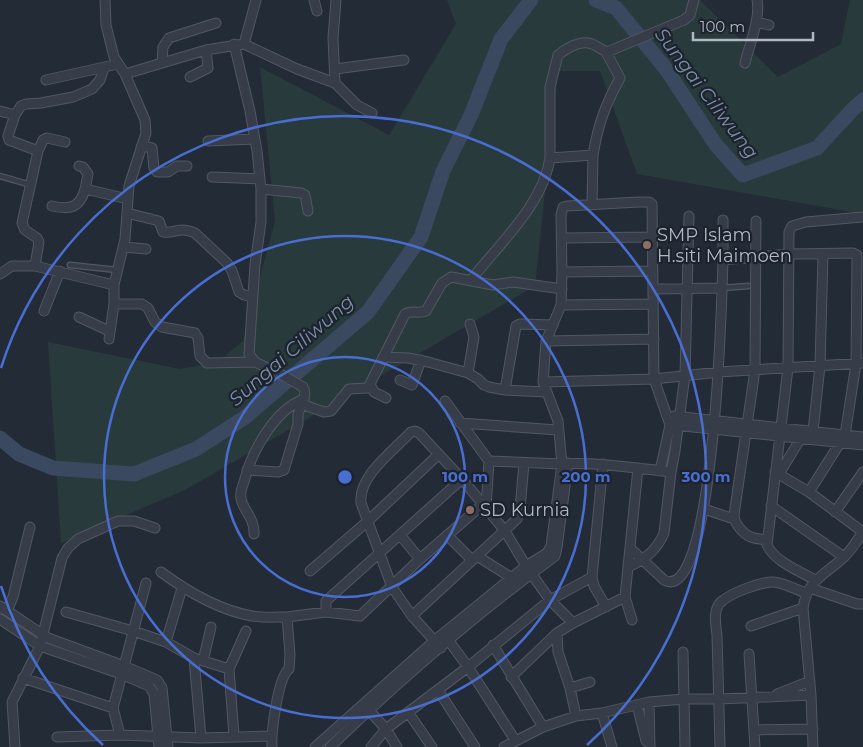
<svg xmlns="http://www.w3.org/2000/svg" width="863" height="747" font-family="Montserrat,sans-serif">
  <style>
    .green { fill: #283a3b }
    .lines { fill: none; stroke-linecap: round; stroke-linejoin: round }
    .river { stroke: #3a495f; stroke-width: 15 }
    .lane-casing { stroke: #515863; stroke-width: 7 }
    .street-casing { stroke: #515863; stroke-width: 11 }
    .lane { stroke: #373d48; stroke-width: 4.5 }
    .street { stroke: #373d48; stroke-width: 9 }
    .ring { fill: none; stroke: #496ed2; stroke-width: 2.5 }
    .education-dot { fill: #8d6e63; stroke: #1c232d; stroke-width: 2 }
    .labels { text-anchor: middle; stroke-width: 4.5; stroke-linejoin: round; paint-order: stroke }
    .poi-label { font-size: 18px; fill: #b1b8c4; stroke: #1c232d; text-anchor: start }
    .water-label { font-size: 19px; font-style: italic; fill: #7c8eaa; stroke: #1c232d }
    .centre { fill: #496ed2; stroke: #1c232d; stroke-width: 2.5 }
    .ring-label { font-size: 15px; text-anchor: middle; font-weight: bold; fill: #496ed2; stroke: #1c232d; stroke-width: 4.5; stroke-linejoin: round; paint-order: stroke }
  </style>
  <rect width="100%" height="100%" fill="#232b37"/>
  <!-- green -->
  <path class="green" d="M447 0H700L778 77 841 44 850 0H863V214L637 174 600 71H558L535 286 187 489 61 543 48 342 180 369 218 362 243 341 275 221 260 67 389 135 456 24Z"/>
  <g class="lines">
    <!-- river -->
    <path class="river" d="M596 0 616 8 666 69 716 145 743 175 817 148 853 109 863 100
      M0 438 19 454 53 468 134 474 196 449 244 418 368 312 421 237 443 171 471 115 501 39 531 0"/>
    <defs>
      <path id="lane" d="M0 176 31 185
        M70 265 117 270
        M722 288 748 286"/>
      <path id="street" d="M105 0 106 25 114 57 125 74 145 120 146 133 129 186 125 239 114 285V304L109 339
        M314 0 317 11
        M756 22 769 25
        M234 44 250 111 257 151 261 189V222L255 265 249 354 255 362 282 375 303 387C307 393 304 399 301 404L324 412 331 411 349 389 368 388 405 314C411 310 419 314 426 311L442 283 451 277 493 285 513 282 562 289
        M244 44 256 0
        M162 63 163 47 169 38 216 23
        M745 63C749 46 761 17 757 0
        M335 69 404 60
        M125 74 206 50 244 44 297 69 335 83 357 105 372 113
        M190 77 208 68 206 50
        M46 80 118 64
        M335 83 333 38 336 0
        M0 111 15 115 8 136 9 140 38 151 22 223 25 230 37 238 39 242 35 266 114 285
        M15 115 21 106 26 104 41 103 73 97 92 89 100 80 104 68
        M208 141 255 139
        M141 147H149L152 148 154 168 157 172H168L177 166H187
        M38 151 43 140 47 138 65 142
        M593 155C598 125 605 105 620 78L606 52
        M79 166 83 167 88 174 85 189 128 199
        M212 177 260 179
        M261 189 301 193 305 195 308 211
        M592 204 593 155 550 158V87L558 55C567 48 581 40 592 44 597 46 602 50 607 52L684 20 690 15 694 0
        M52 206C70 210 80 208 85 189
        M127 213 159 221 163 232C175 234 179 226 195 233L227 263 232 271 239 292 244 295 253 297
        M756 221 755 370 734 515C734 523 743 534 751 537 755 539 762 539 767 540
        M562 238 653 237
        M124 247 146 249
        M723 260V220
        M562 272 653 271
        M0 274 12 266H35
        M471 280C499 244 543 205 550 158
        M653 289 722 288
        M114 304H142L148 308 155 322 162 327 195 333 198 338 200 356 207 363 255 362
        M561 305 653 304
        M44 311 60 271
        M79 317 109 331
        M546 341 654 339
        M383 357 408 358 428 362 468 373 478 379 484 385 489 387 505 390 547 392
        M468 373 474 337 470 324
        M400 380 412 385 421 360
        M543 382 654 379 719 372 863 363
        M370 384 374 392 386 398
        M505 390 516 326 520 324 553 325
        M445 401 489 461
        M674 416 863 437
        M460 423 558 430
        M674 425 863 445
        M813 431 820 366 823 254
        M603 464 592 577 594 586 606 607
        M247 470 278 472 284 470 298 424V415L301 404
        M660 471 670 425 654 379 652 204 649 202H639L567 206 563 207 561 215 562 272 561 305 546 341 543 382 558 421 562 464C598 462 634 468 671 472
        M775 472 809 492 863 532
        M779 474 804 433
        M771 506 844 557
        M704 509 734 519
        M835 512 863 472
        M254 534C255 518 242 509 241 498 240 493 242 487 244 482 251 453 274 410 304 399
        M400 535 420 559
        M447 535 472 560
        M630 548 664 580C715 608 722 292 723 260L789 254 853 253 857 255 856 364 845 435 809 492
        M477 556 512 578
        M628 567C645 560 657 550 664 533L671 472 675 451 685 375 689 216
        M310 571 368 521 439 454
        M161 572C188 592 218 610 252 616 263 618 276 617 287 617
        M815 580C800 571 775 562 767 545L788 368 789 232 792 226 806 222 862 217
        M810 588 857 604H863
        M0 606 48 638 124 666 157 680 162 688 168 747
        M7 611 13 597 30 527
        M66 612 133 631 166 642 194 658 229 669
        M326 612V601L462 479
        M412 616 517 519 520 509 524 463
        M0 619 40 646 121 674 149 686 154 694 159 747
        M632 620 625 597 638 468
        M751 626 803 608
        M557 633 558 652 570 688 576 716
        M446 637 468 667 515 740
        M166 642 182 588
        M493 645 543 727
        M441 648 412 616 392 587 361 503C358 476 394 450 411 432L415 431 419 433 462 479 505 531 526 566 550 600 573 623 625 597
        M683 652 685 747
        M749 654 755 747
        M194 658 201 738
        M203 661 211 627
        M511 677 557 633 573 623
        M23 678 113 708
        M570 688 590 682
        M438 690 475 747
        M777 694 810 681
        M649 702 650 747
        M637 705 646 741
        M365 706 386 729 397 747
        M408 712 432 747
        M602 713 612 747
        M754 730 813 729
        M120 735 113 708 146 583
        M234 736 229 669 246 631
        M57 737 120 735 201 738 271 736
        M15 747 12 702 40 646 62 558 68 548 78 539 118 521H134L155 528
        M272 747C271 732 278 677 289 669L290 655 287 617 326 612 360 616 420 559 482 505
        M315 747 434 641 526 566 547 553 551 546 562 464 489 461 486 508
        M330 747C401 679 476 614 555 556L557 548 568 463
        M371 747 386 729 468 667 550 600 592 577
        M504 747 543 727 576 716 602 713 649 702 684 699H719L811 695
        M720 747 717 635C716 626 713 613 719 604 727 594 760 582 773 582 783 582 796 590 806 593
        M813 747 811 695 803 608C807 580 825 575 844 557 851 550 858 540 863 531"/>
    </defs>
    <!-- lane casing -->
    <use href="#lane" class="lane-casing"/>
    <!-- street casing -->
    <use href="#street" class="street-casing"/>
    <!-- lane -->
    <use href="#lane" class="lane"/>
    <!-- street -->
    <use href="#street" class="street"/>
  </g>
  <!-- distance rings -->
  <g class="ring">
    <circle cx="345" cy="477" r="120"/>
    <circle cx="345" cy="477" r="241"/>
    <path d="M103 745A361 361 0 0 1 1 586M1 368A361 361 0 1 1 587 745"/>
  </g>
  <!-- markers -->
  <g class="education-dot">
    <circle cx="647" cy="245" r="5"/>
    <circle cx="470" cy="510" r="5"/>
  </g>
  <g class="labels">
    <!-- poi labels -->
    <g class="poi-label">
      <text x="657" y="241">SMP Islam<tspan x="657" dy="21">H.siti Maimoen</tspan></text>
      <text x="480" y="516">SD Kurnia</text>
    </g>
    <!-- water labels -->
    <g class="water-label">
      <text transform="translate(707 93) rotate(53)" y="7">Sungai Ciliwung</text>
      <text transform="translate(291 350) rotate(-41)" y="7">Sungai Ciliwung</text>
    </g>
  </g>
  <circle cx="345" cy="477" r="8" class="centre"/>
  <g class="ring-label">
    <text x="465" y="482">100 m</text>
    <text x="586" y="482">200 m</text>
    <text x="706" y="482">300 m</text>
  </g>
  <!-- scale -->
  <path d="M693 32v8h120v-8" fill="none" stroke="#b1b8c4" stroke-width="2.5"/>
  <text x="700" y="32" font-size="15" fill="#b1b8c4" stroke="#1c232d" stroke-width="4" paint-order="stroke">100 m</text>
</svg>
